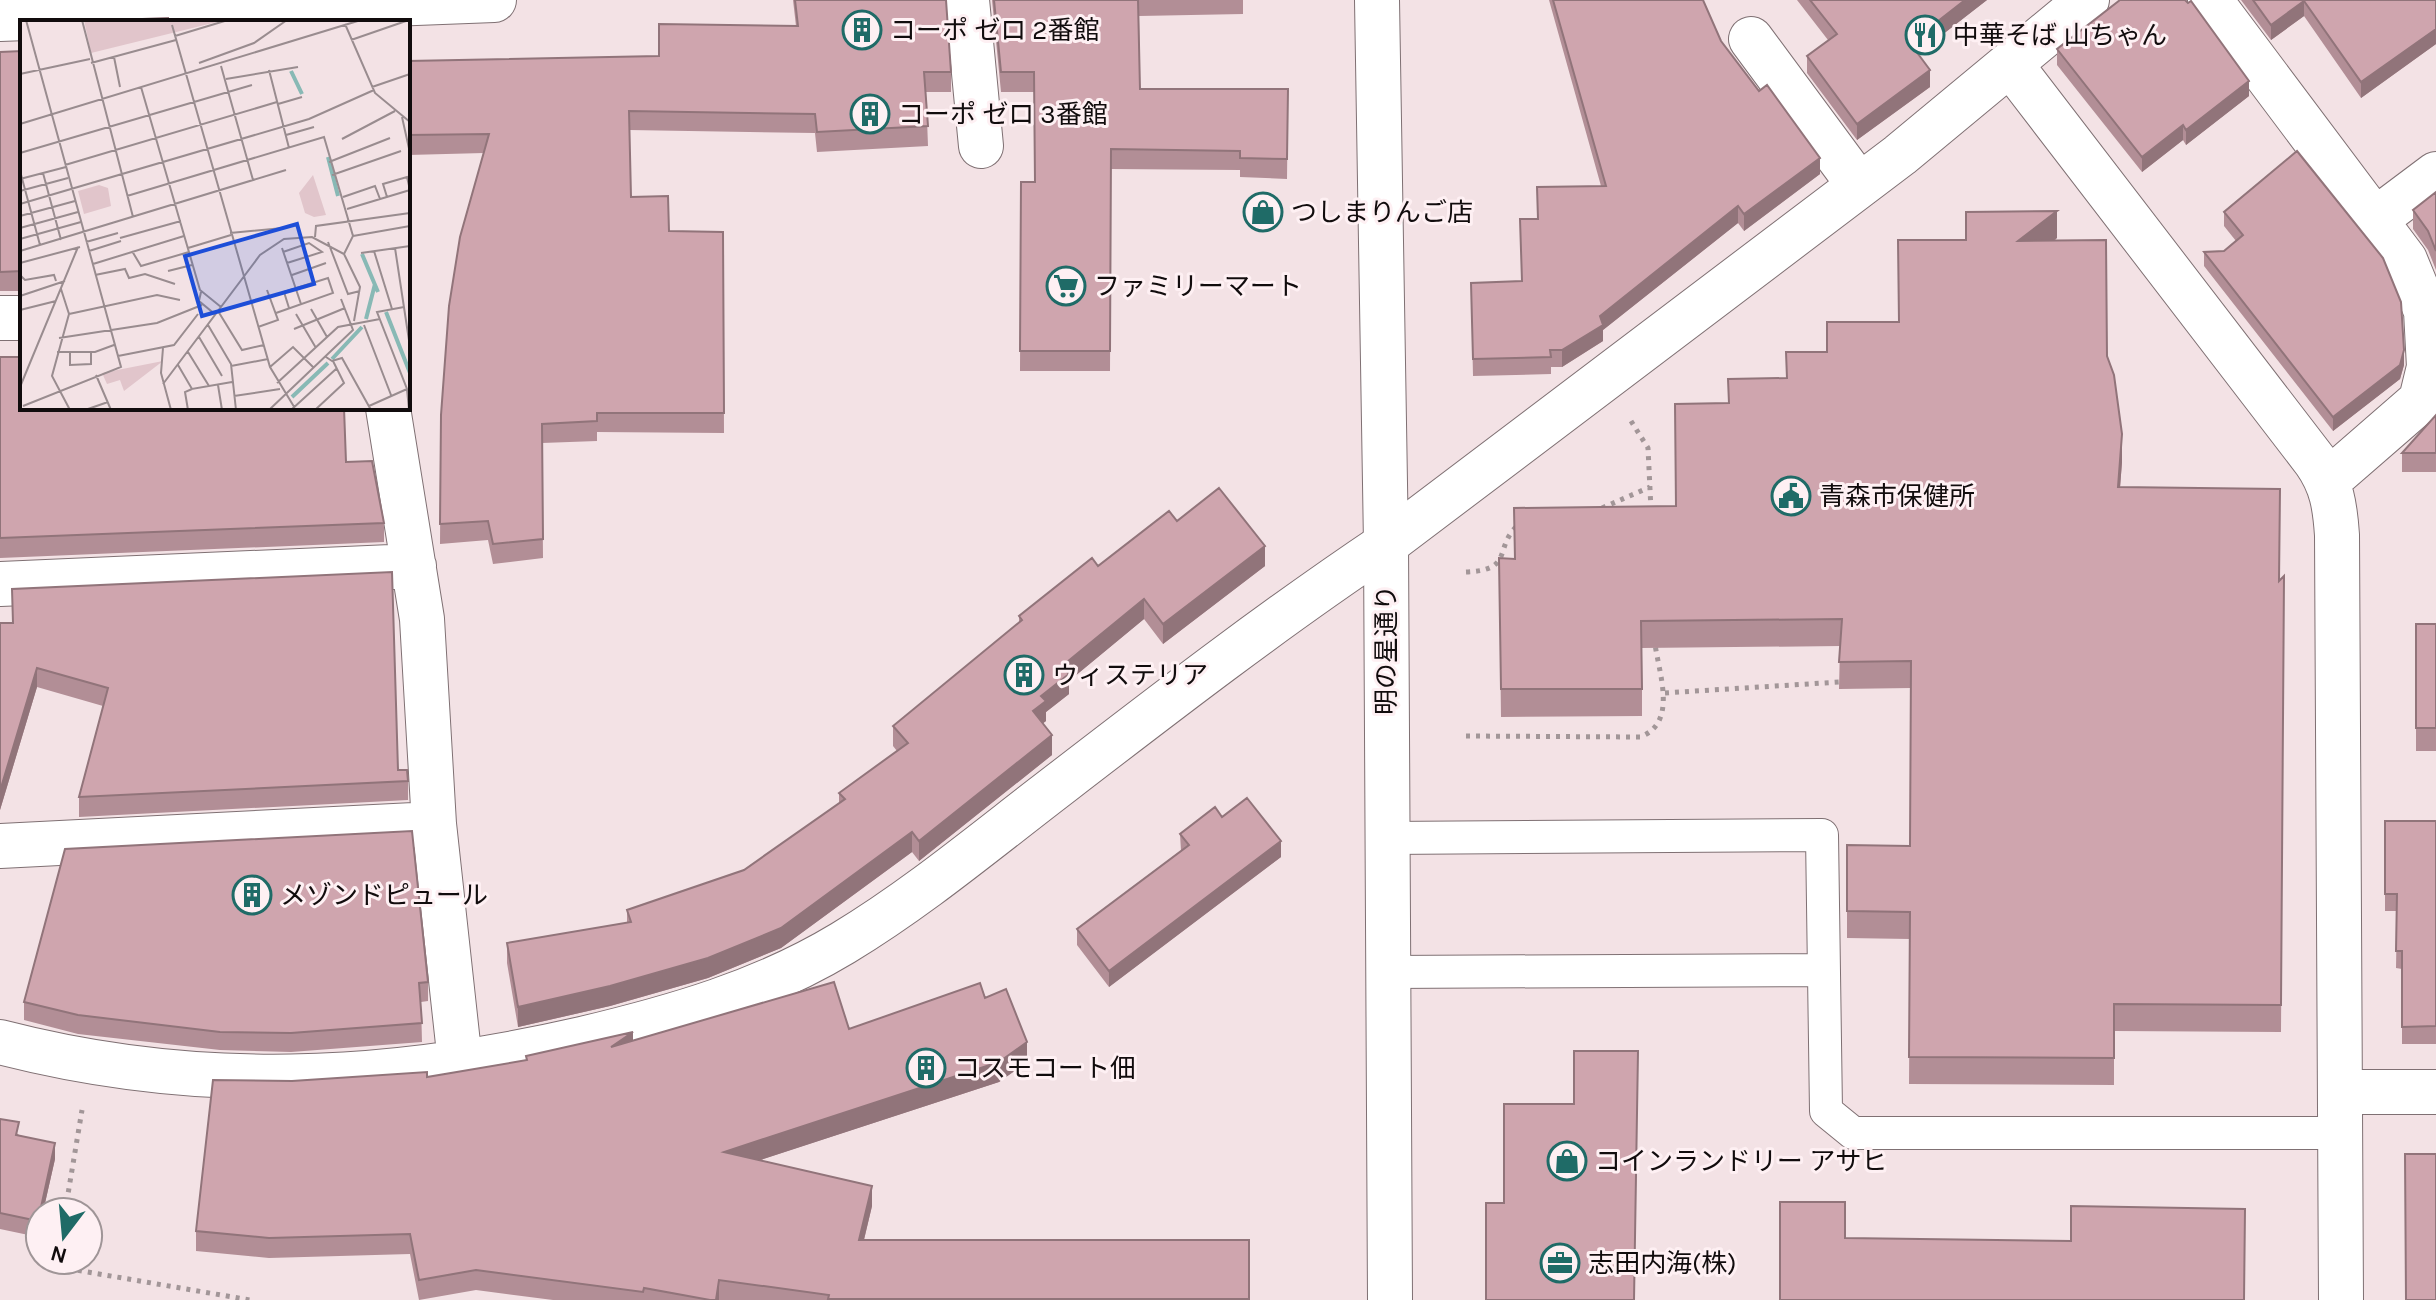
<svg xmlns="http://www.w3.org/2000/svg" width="2436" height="1300" font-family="Karla,'Noto Sans JP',sans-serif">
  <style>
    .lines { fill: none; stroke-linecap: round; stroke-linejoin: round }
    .service-casing { stroke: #7f7073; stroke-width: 34 }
    .minor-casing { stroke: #7f7073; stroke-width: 46 }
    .tertiary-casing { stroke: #7f7073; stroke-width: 46 }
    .path { stroke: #a29698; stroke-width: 5; stroke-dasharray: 4 6; stroke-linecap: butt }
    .service { stroke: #fff; stroke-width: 32 }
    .minor { stroke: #fff; stroke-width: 44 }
    .tertiary { stroke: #fff; stroke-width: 44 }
    .wall { fill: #b28e96 }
    .shaded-wall { fill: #91747a }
    .building { fill: #cfa5ae; stroke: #91747a; stroke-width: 2 }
    .labels { text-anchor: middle; stroke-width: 6; stroke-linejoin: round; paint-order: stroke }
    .poi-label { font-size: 26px; fill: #110c0d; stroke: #fef0f3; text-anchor: start }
    .street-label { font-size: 26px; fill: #110c0d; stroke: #fef0f3 }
    .inset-river { fill: none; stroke: #88b9b5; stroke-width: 4 }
    .inset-road { fill: none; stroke: #998c8f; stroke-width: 2 }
    .view { fill: #1d4ed8; fill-opacity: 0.15; stroke: #1d4ed8; stroke-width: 4 }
    .inset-edge { fill: none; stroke: #110c0d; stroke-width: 4 }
  </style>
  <rect width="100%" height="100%" fill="#f3e2e5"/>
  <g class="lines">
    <defs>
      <path id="service" d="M1386 838 1822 835 1826 1111 1853 1133H2342
        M1388 972 1824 970"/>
      <path id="minor" d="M967 0 981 146
        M2210 0 2405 260 2426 311 2429 367 2421 400 2329 480
        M0 19 494 0
        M1751 39 1859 185
        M2011 65 2315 461C2332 485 2335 506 2337 535L2341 1300
        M2376 219 2436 174
        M0 318H22
        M388 408 422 619 434 824 460 1062
        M0 584 414 566
        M0 846 434 824
        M0 1042C197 1093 385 1084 582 1039 674 1017 762 992 843 943 914 900 977 848 1043 797 1156 710 1268 623 1386 544L1900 155 2087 0
        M2342 1092H2436"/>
      <path id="tertiary" d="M1377 0 1386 544 1390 1300"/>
    </defs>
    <!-- service casing -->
    <use href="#service" class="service-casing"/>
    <!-- minor casing -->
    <use href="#minor" class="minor-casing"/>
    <!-- tertiary casing -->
    <use href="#tertiary" class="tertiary-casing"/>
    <!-- path -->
    <path class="path" d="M1631 421 1648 448 1651 510
      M1602 508 1650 487
      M1466 572C1515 570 1493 548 1518 525
      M1665 693 1839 682
      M1466 736 1640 737C1678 723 1659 674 1655 644
      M65 1212 82 1110
      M61 1260 76 1270 250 1300"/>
    <!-- service -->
    <use href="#service" class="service"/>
    <!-- minor -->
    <use href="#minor" class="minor"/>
    <!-- tertiary -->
    <use href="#tertiary" class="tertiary"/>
  </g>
  <!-- wall -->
  <path class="wall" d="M793 0H946L951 72V92H926L928 146 817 152 815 133 629 130 631 197 669 231 723 232 724 433 597 432V441L542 443 543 558 493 564 488 540 440 544 441 415 484 153 408 155V61L659 56 796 26Z
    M992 0H1243V14L1139 16 1140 89H1288L1287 179 1240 177V170L1111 169 1110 371H1020L1021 182H1035L1034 92H1001Z
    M1549 0H1703L1721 41 1820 174 1744 231 1738 223 1603 330V341L1562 367H1551V374L1473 376 1471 283 1521 281 1538 219 1601 186Z
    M1797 0H1987L1918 53 1930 87 1857 140 1807 73V56L1828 40Z
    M2241 0H2436V44L2361 98 2304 16 2271 40Z
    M2057 49 2249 96 2186 145 2183 140 2142 172 2057 65Z
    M22 51V291H0V52Z
    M2436 192V270L2428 250 2413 229V210Z
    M2224 212 2404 365 2400 379 2333 431 2204 266V252L2224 251 2236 241 2224 226Z
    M2057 238 2054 241 2107 356 2122 462 2120 487 2280 581 2284 576 2281 1032 2114 1031V1085L1909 1084 1910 939 1847 938V845L1910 846 1911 688 1839 689 1840 646 1642 648V716L1501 717 1499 558 1515 559 1676 506 1728 403V379L1786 378 1827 352V322H1898Z
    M0 357 346 462 384 523V542L0 558Z
    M2436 415V472H2402V453Z
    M1177 521 1265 566 1163 644 1144 619 1069 681V694L1046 712V721L1043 723 1052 755 919 861 912 852 781 948 708 978 610 1006 518 1027 507 963V943L627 923V910L744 870 839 803V793L897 751 893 746V726L1019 623V616L1098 566Z
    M0 623 398 770 408 781V800L79 817V797L103 706 37 687 0 810Z
    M2416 624H2436V751H2416Z
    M1222 817 1281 857 1109 987 1077 945V929L1181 851 1180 834Z
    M2385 821H2436V1044H2402V969L2396 968 2397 911H2385Z
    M428 982V1001L421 1002 422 1042 291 1052 220 1050 78 1034 24 1020V1002Z
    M985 998 1027 1062 999 1082 760 1160 872 1206 864 1240H1249V1300H553L476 1290 419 1300 410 1254 269 1258 196 1251V1231L292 1081 427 1077 526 1060V1056L633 1041 849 1029Z
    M0 1119 19 1135 55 1159 43 1212H40L38 1237 0 1229Z"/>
  <!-- shaded-wall -->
  <path class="shaded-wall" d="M1965 0H1987L1910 60V43Z
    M2304 1V16L2271 40V25Z
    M2436 29V44L2361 98V82Z
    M1930 70V87L1857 140V124Z
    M2249 81V96L2186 145V130Z
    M2183 125V140L2142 172V157Z
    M1820 158V174L1744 231V214Z
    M1738 206V223L1603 330V341L1562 367V350L1600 316Z
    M2057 211V238L2018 268V241Z
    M2404 350V365L2400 379 2333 431V417Z
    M2122 434V462L2118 514V487Z
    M1265 546V566L1163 644V624Z
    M1144 599V619L1069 681V694L1046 712V721L1033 731V711L1041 696 1062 666Z
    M37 668V687L0 810V791Z
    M1052 735V755L919 861V841Z
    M912 832V852L781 948 708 978 610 1006 518 1027V1007Z
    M1281 841V857L1109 987V971Z
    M633 1032V1052L611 1047Z
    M1027 1042V1062L999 1082 724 1172V1152Z
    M55 1143V1159L43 1212H40V1228L38 1237V1221Z
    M872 1186V1206L859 1260V1240Z
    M719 1280V1300H716Z"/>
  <!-- building -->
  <path class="building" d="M795 0H946L951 72H924L928 126 817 132 815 114 629 111 631 197 668 196 669 231 723 232 724 413H597V421L542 424 543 539 493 544 488 521 440 524 441 415 449 306 460 237 489 134 408 135V61L659 56V24L798 26Z
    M994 0H1138L1140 89H1288L1287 159 1240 158V151L1111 149 1110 351H1020L1021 182H1035L1034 72H1001Z
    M1553 0H1703L1721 41 1759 91 1767 85 1820 158 1744 214 1738 206 1600 316 1603 325 1562 350H1550L1551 357 1473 359 1471 283 1522 281 1520 219H1538L1537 187 1606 186Z
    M1810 0H1965L1910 43 1930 70 1857 124 1807 56 1837 34Z
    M2120 0H2185L2188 3 2191 1 2249 81 2186 130 2183 125 2142 157 2057 49Z
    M2253 0H2436V29L2361 82 2304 1 2271 25Z
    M168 18V22H62Z
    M22 51V271L0 272V52Z
    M2297 151 2383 258 2401 302 2404 350 2400 365 2333 417 2204 252 2224 251 2243 235 2224 212Z
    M2436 192V251L2428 231 2413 210Z
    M2057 211 2018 241 2106 240 2107 356 2114 375 2122 434 2118 487 2280 489 2279 581 2284 576 2281 1005 2114 1004V1058L1909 1057 1910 912 1847 911V845L1910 846 1911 661 1839 662 1842 619 1641 621 1642 689H1501L1499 558 1515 559 1514 508 1676 506 1675 404 1729 403 1728 379 1787 378 1786 352H1827V322H1899L1898 240H1966V212Z
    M0 357H22V408H344L346 462 372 461 384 523 0 538Z
    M2436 415V453H2402Z
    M1219 488 1265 546 1163 624 1144 599 1062 666 1069 674 1041 696 1046 701 1033 711 1052 735 919 841 912 832 781 928 708 958 610 986 518 1007 507 943 631 922 627 910 744 870 845 799 839 793 908 743 893 726 1022 620 1019 616 1092 558 1098 566 1169 511 1177 521Z
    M392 572 398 770H407L408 781 79 797 108 688 37 668 0 791V623H13L12 589Z
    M2416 624H2436V728H2416Z
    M1247 798 1281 841 1109 971 1077 929 1189 845 1180 834 1215 807 1222 817Z
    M2385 821H2436V1026L2402 1027V951H2396L2397 894H2385Z
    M412 831 428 982 419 983 422 1023 291 1033 220 1032 78 1015 24 1002 65 849Z
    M834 982 849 1029 980 983 985 998 1006 989 1027 1042 999 1062 724 1152 872 1186 859 1240H1249V1299H828L829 1295 719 1280 716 1300H710L644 1288 643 1292 476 1270 419 1280 410 1234 269 1238 196 1231 213 1080 292 1081 427 1072V1077L527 1060 526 1056 633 1032 611 1047Z
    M1574 1051H1638L1634 1300H1486V1203H1504V1104H1574Z
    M0 1119 19 1122 16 1135 55 1143 38 1221 0 1213Z
    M2405 1154H2436V1300H2406Z
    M1780 1202H1845V1238L2071 1241V1206L2245 1209 2244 1300H1780Z"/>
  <!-- icons -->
  <defs>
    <symbol id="building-ring" viewBox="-11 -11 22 22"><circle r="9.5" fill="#fef0f3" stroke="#1f6b67" stroke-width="1.5"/><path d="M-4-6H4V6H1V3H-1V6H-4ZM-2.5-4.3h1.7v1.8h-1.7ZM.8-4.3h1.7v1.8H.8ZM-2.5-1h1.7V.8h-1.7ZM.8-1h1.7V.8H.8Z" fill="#1f6b67"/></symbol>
    <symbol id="restaurant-ring" viewBox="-11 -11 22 22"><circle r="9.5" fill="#fef0f3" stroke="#1f6b67" stroke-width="1.5"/><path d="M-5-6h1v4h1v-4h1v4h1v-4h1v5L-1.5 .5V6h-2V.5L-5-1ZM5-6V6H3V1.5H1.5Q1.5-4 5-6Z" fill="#1f6b67"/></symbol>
    <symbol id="shop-ring" viewBox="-11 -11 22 22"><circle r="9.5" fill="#fef0f3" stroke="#1f6b67" stroke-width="1.5"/><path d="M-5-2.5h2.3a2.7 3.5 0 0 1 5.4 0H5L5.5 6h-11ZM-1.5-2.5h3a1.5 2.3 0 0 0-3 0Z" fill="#1f6b67"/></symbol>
    <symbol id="supermarket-ring" viewBox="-11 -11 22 22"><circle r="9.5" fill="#fef0f3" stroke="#1f6b67" stroke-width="1.5"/><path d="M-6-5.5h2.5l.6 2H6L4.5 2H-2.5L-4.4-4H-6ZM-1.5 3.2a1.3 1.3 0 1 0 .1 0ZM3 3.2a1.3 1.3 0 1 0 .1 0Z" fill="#1f6b67"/></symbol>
    <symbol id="civic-ring" viewBox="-11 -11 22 22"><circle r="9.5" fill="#fef0f3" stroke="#1f6b67" stroke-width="1.5"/><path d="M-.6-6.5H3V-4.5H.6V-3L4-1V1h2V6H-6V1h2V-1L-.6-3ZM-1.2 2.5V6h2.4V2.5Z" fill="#1f6b67"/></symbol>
    <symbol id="office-ring" viewBox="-11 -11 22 22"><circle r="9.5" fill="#fef0f3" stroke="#1f6b67" stroke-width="1.5"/><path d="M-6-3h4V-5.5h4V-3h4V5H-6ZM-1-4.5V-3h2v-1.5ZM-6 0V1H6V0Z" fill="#1f6b67"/></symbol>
  </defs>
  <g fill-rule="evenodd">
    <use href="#building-ring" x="840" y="8" width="44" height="44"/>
    <use href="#restaurant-ring" x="1903" y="13" width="44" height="44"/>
    <use href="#building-ring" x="848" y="92" width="44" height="44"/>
    <use href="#shop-ring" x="1241" y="190" width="44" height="44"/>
    <use href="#supermarket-ring" x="1044" y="264" width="44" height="44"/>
    <use href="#civic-ring" x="1769" y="474" width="44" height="44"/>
    <use href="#building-ring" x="1002" y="653" width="44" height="44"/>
    <use href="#building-ring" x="230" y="873" width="44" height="44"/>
    <use href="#building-ring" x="904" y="1046" width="44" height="44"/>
    <use href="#shop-ring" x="1545" y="1139" width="44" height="44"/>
    <use href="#office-ring" x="1538" y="1241" width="44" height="44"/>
  </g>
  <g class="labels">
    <!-- poi labels -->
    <g class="poi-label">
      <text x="890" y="39">コーポ ゼロ 2番館</text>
      <text x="1953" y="44">中華そば 山ちゃん</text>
      <text x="898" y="123">コーポ ゼロ 3番館</text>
      <text x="1291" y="221">つしまりんご店</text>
      <text x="1094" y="295">ファミリーマート</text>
      <text x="1819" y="505">青森市保健所</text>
      <text x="1052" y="684">ウィステリア</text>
      <text x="280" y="904">メゾンドピュール</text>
      <text x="954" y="1077">コスモコート佃</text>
      <text x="1595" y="1170">コインランドリー アサヒ</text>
      <text x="1588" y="1272">志田内海(株)</text>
    </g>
    <!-- street labels -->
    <g class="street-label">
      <text transform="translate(1386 650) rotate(-90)" y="9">明の星通り</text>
    </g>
  </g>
  <!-- overview -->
  <g transform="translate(20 20)">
    <rect width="390" height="390" fill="#f3e2e5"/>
    <path d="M64 0H205L71 33ZM293 155 306 195 294 197 285 193 279 173ZM79 165 88 168 91 186 64 194 58 171ZM143 341 104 371 100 360 87 364 82 353Z" fill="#e1c5cb"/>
    <path class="inset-river" d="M271 51 282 74M308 137 318 176M342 234 358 272M366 292 390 353M346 299 355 264M312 339 342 307M272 377 308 343"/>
    <path class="inset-road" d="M62 0 113 197M325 4 355 73 390 102M152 5 250 347 276 390M155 16 208 0M331 20 386 1M94 37 100 67M71 43 156 20M179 43 234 23 267 0M201 46 233 160M249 50 269 128M0 54 70 39M206 59 278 47M121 67 180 270 201 287M352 67 390 54M258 84 282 77M382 97 390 133M0 104 341 0M266 115 294 107M322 119 375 91M0 133 232 65M309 142 370 118M45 145 257 82M0 151 20 225M23 153 41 220M312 155 381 131M0 159 46 147M0 171 48 158M107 176 304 117 333 216 324 234M323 177 355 166 360 179M367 177 363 164 387 157 390 170M0 184 289 99 354 70M327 189 390 170M0 196 55 181M0 208 58 192M210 213 263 208M333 216 390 206M295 217 296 206 390 193M100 218 161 201M0 219 61 202M66 222 98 213M308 222 328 274 340 271M168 228 211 215M262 228 281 284M375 228 390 327M0 231 266 150M69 231 101 221M112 231 121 246 169 232M354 231 372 289M263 232 289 223 302 232 267 243M341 233 390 226M0 243 60 227M73 244 164 216M148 251 172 245M0 255 5 260 34 255 36 261M75 255 105 249 109 258 125 254 155 264M272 255 306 243M41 269 49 294 32 356 50 390M181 272 179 281 196 295M0 276 45 261M384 287 357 292 387 369 389 390M291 289 307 317M0 290 36 281M198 291 222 330 244 325M256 293 313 273 308 258 264 272 269 288M49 294 137 275 160 280M276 294 296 328M188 305 211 344 216 390M344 305 371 375M238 307 258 300 247 270M274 309 325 288M179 317 202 356M39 318 137 303 182 285M143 328 141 353 151 390M37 332H75L94 325M50 332V345L71 344V332M168 332 189 366M98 336 154 325 178 294M306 337 312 341 322 338 351 390M158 345 172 369 212 362M211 346 248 339M250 347 273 327 294 348M76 355 91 390M257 363 318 307 360 299M143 364 240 235 264 219 292 217 324 234 340 267 334 301M198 365 202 390M0 367 58 227M214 376 260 369M3 386 101 347 6 0M349 386 387 369M65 390 88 382M168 390 165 372 172 369M249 390 333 310 321 279M271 390 316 349M295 390 324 363 313 341"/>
    <path class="view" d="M277 204 294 264 182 296 165 236Z"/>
    <rect width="390" height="390" class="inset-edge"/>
  </g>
  <!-- north arrow -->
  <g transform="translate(64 1236) rotate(196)"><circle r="38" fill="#fef0f3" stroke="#9f9597" stroke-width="2"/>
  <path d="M0-6L14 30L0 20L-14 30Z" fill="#1f6b67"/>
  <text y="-12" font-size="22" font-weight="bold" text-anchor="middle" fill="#110c0d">N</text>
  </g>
</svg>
